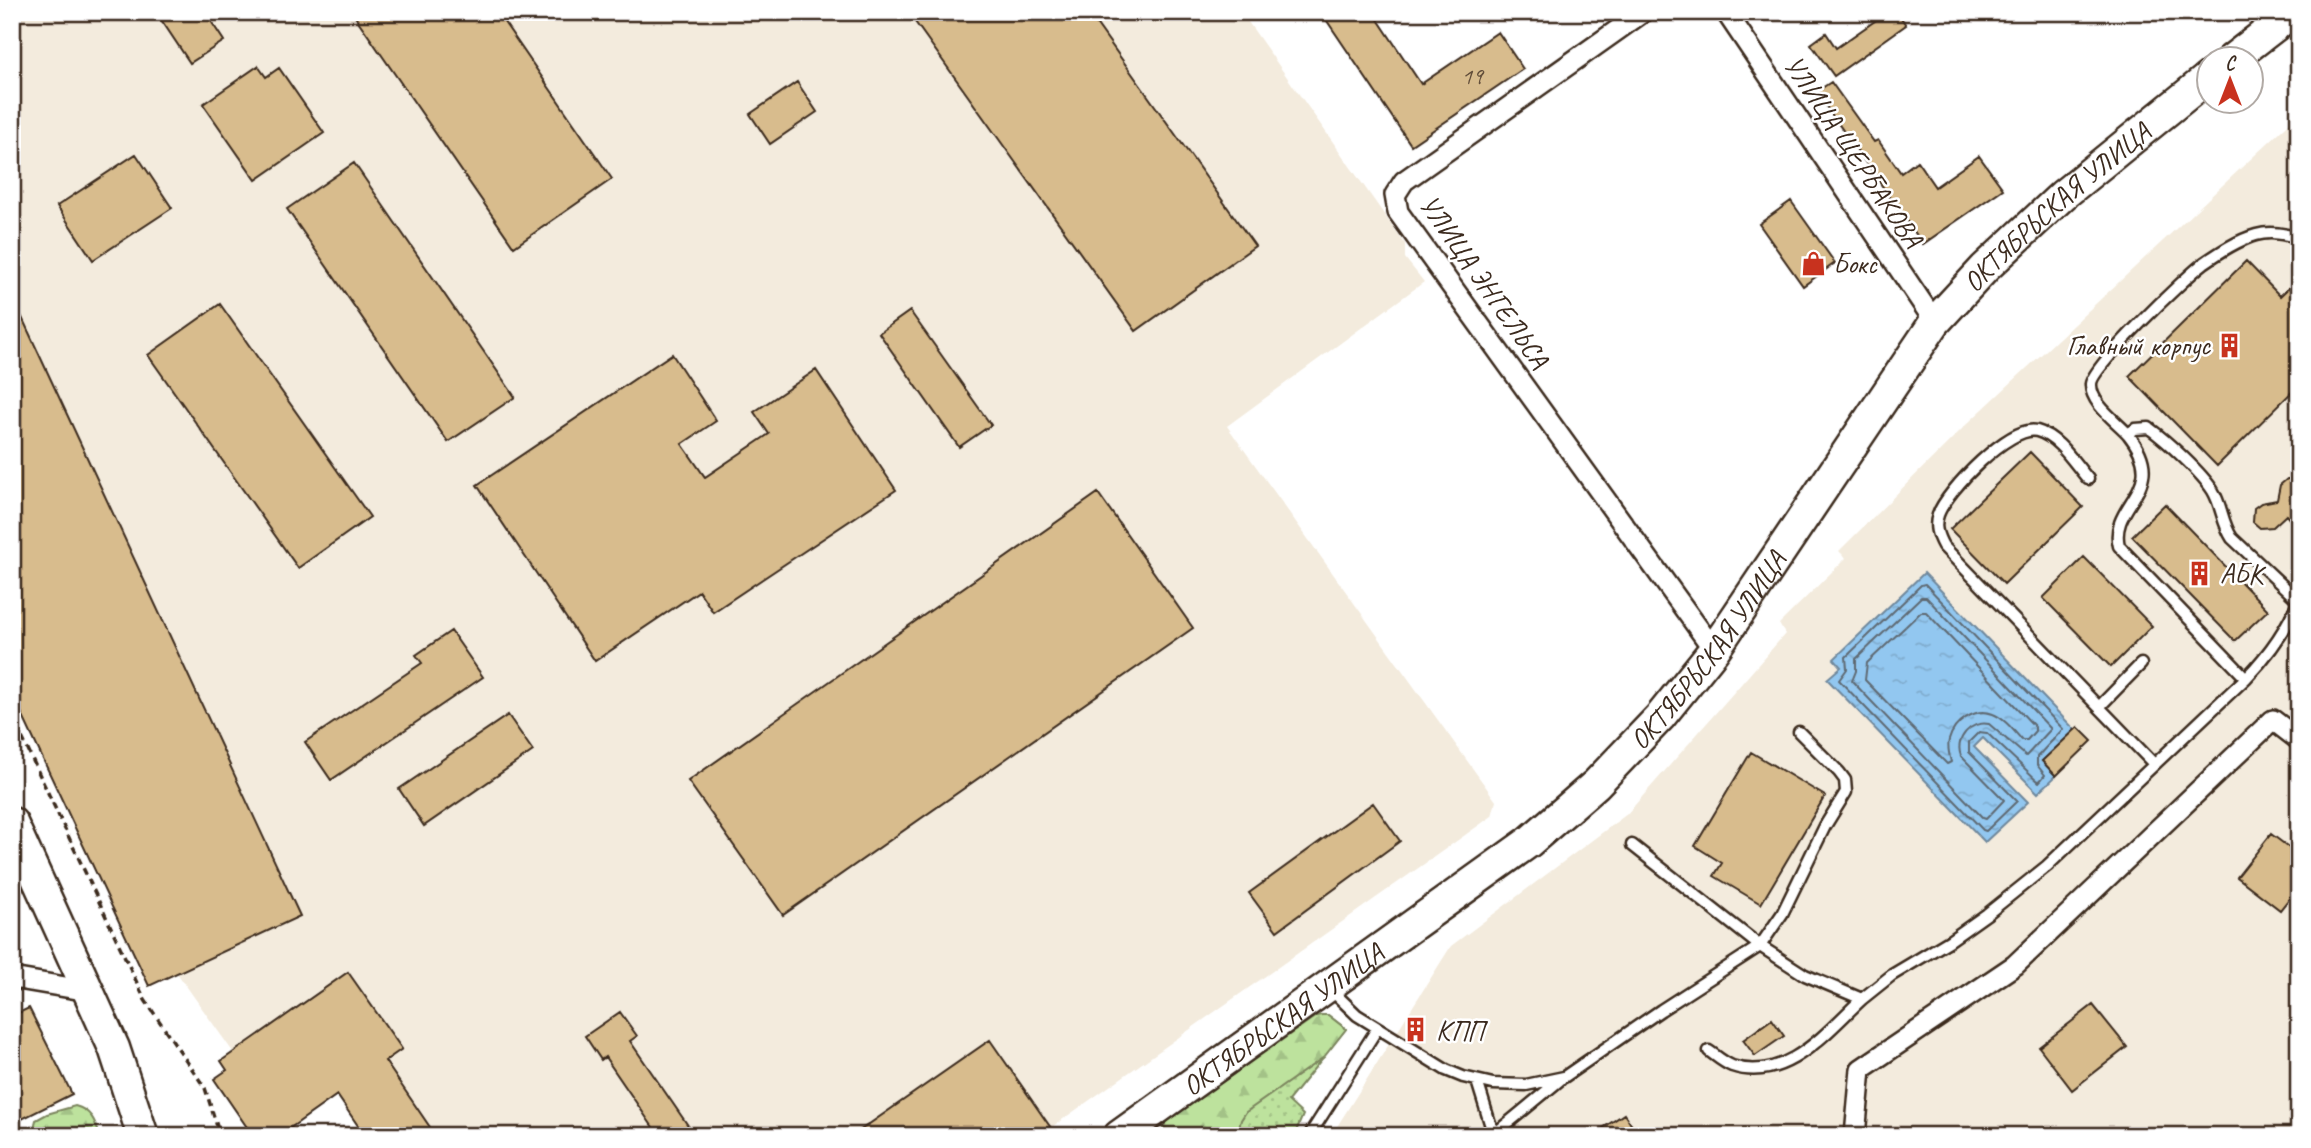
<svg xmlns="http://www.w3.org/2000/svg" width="2311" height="1148" font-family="Caveat,sans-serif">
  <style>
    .built { fill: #f3ebdd }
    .grass { fill: url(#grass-dots); stroke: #7c865e; stroke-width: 2 }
    .forest { fill: url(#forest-firs); stroke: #7c865e; stroke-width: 2 }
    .water { fill: url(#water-ripples); stroke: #6f889c; stroke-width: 2 }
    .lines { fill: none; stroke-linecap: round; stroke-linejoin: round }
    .shore { stroke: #5e6972; stroke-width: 2 }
    .building { fill: #d8bc8d; stroke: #3b2a1e; stroke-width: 2 }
    .service-casing { stroke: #3b2a1e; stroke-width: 15 }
    .minor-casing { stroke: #3b2a1e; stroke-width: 24 }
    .primary-casing { stroke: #3b2a1e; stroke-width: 35 }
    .path { stroke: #3b2a1e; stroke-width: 3.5; stroke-dasharray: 7 5; stroke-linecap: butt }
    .service { stroke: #fff; stroke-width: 10 }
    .minor { stroke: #fff; stroke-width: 19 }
    .primary { stroke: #fff; stroke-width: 30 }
    .labels { text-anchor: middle; stroke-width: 5; stroke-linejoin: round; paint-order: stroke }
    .number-label { font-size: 24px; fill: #624e3a }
    .street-label { font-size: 28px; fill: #3b2a1e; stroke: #fff }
    .poi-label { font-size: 28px; fill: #3b2a1e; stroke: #fff; text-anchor: start }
  </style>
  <defs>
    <pattern id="grass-dots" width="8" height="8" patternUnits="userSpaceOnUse" patternTransform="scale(1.75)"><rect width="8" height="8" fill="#bde29d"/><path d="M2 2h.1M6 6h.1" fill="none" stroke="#a3c287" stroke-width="1.8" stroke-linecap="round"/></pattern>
    <pattern id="forest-firs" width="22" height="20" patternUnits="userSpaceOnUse" patternTransform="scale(1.75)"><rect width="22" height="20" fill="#bde29d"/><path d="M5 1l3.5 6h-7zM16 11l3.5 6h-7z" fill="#a3c287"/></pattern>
    <pattern id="water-ripples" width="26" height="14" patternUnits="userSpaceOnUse" patternTransform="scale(1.75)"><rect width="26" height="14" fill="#92c7f0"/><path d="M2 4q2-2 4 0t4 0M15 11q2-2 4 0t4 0" fill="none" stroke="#7fabcd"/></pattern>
  </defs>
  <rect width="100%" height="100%" fill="#fff"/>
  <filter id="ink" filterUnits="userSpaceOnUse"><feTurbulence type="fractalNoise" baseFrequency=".0143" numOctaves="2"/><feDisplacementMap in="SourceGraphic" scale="14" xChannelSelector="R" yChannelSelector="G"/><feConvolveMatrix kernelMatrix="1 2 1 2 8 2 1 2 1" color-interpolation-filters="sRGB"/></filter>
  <g filter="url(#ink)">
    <!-- built -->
    <path class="built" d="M12 12H1241L1405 244V258L1424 282 1227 426 1496 801 1492 816 1039 1136H365L337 1095 279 1136H253L214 1079 227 1070 221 1061 233 1052 177 973 149 986 12 693Z
      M2299 114V1136H1331L1451 946 1627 814 1785 634 1779 624 1846 558 1839 551 1968 423Z"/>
    <!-- grass -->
    <path class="grass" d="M1322 1015H1328L1346 1029 1288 1101 1303 1115 1294 1136H1162L1164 1125 1170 1119 1316 1016Z"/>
    <!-- forest -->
    <path class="forest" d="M1322 1015H1328L1346 1029 1324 1057 1246 1112 1241 1120 1237 1136H1162L1164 1125 1170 1119 1316 1016Z
      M75 1106C91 1110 95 1121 100 1136H32L36 1120 47 1114Z"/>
    <!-- water -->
    <path class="water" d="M1924 573 2075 730 2042 761 2056 776 2038 793 1983 738 1974 747 2028 802 1985 842 1827 679 1841 667 1834 659Z"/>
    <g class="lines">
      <!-- shore -->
      <path class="shore" d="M1925 584 2063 729 2037 757V765L2045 775 2039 782 1987 733 1979 732 1969 742V752L2017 801 1986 831 1983 830 1839 680 1847 669 1846 657 1921 585Z
        M1921 597H1926L2051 729 2026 756 1989 724C1971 720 1954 739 1961 756L2004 800 1986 819 1983 818 1852 681 1856 671V659Z
        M1921 612H1926L2035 727V731L2027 740H2022C2014 731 2004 718 1993 714 1975 707 1954 722 1949 740 1947 747 1949 754 1951 762L1947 764 1865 680 1867 663Z"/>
    </g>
    <!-- building -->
    <path class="building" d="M156 12H205L224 41 190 63Z
      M352 12H497L612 179 514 247Z
      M908 12H1088L1255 246 1136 331Z
      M1321 12H1373L1421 84 1498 32 1523 69 1411 145Z
      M1874 12H1897L1906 25 1834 76 1811 44 1826 33 1836 48 1879 18Z
      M258 66 266 77 279 68 324 133 256 180 203 104Z
      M797 82 817 112 770 144 750 114Z
      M1831 82 1874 142 1878 140 1901 173 1917 161 1935 187 1979 156 2003 189 1923 244 1816 92Z
      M136 154 172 208 93 260 57 206Z
      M354 163 515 397 448 442 287 209Z
      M1791 201 1835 263 1803 286 1759 224Z
      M2246 261 2280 296 2299 278V385L2217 466 2129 376Z
      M12 296 300 916 149 986 12 693Z
      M220 304 370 517 298 568 148 355Z
      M910 311 991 425 959 447 879 333Z
      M672 354 716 421 682 444 705 477 769 434 754 412 816 370 896 490 713 612 699 591 595 661 477 485Z
      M2030 452 2083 507 2004 584 1950 529Z
      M2287 479H2299V513L2291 521 2286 515 2273 527 2260 528 2253 522 2254 508 2261 503 2277 500 2280 485Z
      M1098 493 1193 628 783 915 688 781Z
      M2165 504 2268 610 2235 641 2132 536Z
      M2084 557 2152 626 2111 667 2043 598Z
      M451 631 483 677 331 780 305 742 422 663 416 655Z
      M508 715 533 751 424 826 399 789Z
      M2078 727 2092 741 2056 776 2042 761Z
      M1751 752 1825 796 1761 904 1714 876 1722 863 1695 846Z
      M1373 803 1400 841 1277 931 1249 893Z
      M2271 834 2299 855V886L2280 910 2237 877Z
      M348 972 402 1049 385 1061 436 1136H365L337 1095 279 1136H253L214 1079 227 1070 221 1061Z
      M2093 1005 2127 1047 2072 1090 2039 1047Z
      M29 1008 72 1094 12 1124V1016Z
      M620 1012 637 1036 630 1041 689 1127 676 1136H659L605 1057 601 1060 585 1036Z
      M1772 1019 1784 1036 1755 1056 1743 1040Z
      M990 1040 1051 1128 1039 1136H852Z
      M1624 1114 1639 1136H1591Z"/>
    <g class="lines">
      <defs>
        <path id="service" d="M2128 434C2172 489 2108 503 2119 546L2246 678
          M2088 479C2074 463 2059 437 2037 431 2011 424 1946 491 1938 515 1934 526 1937 535 1943 546L2154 764
          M2298 600 2232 538C2222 523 2222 506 2213 491 2202 473 2167 441 2149 428L2135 429 2128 434C2116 421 2090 403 2091 384 2091 367 2187 276 2204 263 2220 252 2238 240 2256 235 2271 231 2285 234 2299 238
          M2099 707 2141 664
          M1632 845 1760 946 1782 914 1825 826 1846 792 1845 780 1839 772 1799 732
          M1329 988 1357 1015 1446 1070 1463 1077 1493 1084 1526 1085 1564 1077 1661 1010 1760 946 1805 975 1862 999 1892 975 1949 941 1987 914 2047 866 2246 678C2269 654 2287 630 2299 599
          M1709 1051C1716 1056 1724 1063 1732 1066 1786 1084 1827 1031 1862 999
          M1477 1081 1494 1136
          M1309 1136 1377 1029
          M1492 1136 1560 1080"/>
        <path id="minor" d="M1643 12 1404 181 1395 195 1398 212 1714 650
          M1726 12 1935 322
          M12 978 89 991
          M1855 1136 1861 1069 2015 965 2273 720 2299 740"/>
        <g id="primary">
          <path d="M2231 60 2293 12"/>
          <path d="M12 823 114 1048 143 1136"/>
          <path id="s1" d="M1119 1136 1529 842 1596 784 1660 717 1714 650 1935 322 1985 268 2063 195 2210 76"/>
        </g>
      </defs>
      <!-- service casing -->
      <use href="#service" class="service-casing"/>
      <!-- minor casing -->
      <use href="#minor" class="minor-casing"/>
      <!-- primary casing -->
      <use href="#primary" class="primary-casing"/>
      <!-- path -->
      <path class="path" d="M12 716 145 1000 205 1088 220 1136"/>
      <!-- service -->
      <use href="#service" class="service"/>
      <!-- minor -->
      <use href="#minor" class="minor"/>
      <!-- primary -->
      <use href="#primary" class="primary"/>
    </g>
  </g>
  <!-- icons -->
  <defs>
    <symbol id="shop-bare" viewBox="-9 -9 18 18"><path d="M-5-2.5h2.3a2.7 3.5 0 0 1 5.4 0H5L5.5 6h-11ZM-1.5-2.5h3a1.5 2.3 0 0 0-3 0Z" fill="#c8321e" stroke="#fff" stroke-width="2.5" paint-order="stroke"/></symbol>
    <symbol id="building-bare" viewBox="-9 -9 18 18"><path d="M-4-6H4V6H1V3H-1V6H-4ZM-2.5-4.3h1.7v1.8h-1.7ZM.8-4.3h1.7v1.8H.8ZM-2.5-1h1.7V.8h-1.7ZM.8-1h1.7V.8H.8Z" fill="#c8321e" stroke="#fff" stroke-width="2.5" paint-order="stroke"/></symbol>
  </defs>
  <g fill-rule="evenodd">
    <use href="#shop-bare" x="1796" y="246" width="35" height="35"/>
    <use href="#building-bare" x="2212" y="328" width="35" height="35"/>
    <use href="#building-bare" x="2182" y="556" width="35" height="35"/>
    <use href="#building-bare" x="1398" y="1012" width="35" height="35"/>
  </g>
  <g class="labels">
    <!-- number labels -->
    <g class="number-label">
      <text x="1472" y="84">19</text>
    </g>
    <!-- street labels -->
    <g class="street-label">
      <text transform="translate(1854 151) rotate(56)" y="10">УЛИЦА ЩЕРБАКОВА</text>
      <text dy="10" stroke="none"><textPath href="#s1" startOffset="1335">ОКТЯБРЬСКАЯ УЛИЦА</textPath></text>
      <text transform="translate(1485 281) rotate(55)" y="10">УЛИЦА ЭНГЕЛЬСА</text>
      <text dy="10" stroke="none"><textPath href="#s1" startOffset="768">ОКТЯБРЬСКАЯ УЛИЦА</textPath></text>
      <text dy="10" stroke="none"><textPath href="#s1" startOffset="201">ОКТЯБРЬСКАЯ УЛИЦА</textPath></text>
    </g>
    <!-- poi labels -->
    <g class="poi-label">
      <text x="1833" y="273">Бокс</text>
      <text x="2210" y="355" text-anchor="end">Главный корпус</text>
      <text x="2220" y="583">АБК</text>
      <text x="1436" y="1040">КПП</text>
    </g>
  </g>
  <!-- margin -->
  <rect width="2311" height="1148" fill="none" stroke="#fff" stroke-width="42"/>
  <rect x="21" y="21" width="2269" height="1106" fill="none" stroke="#3b2a1e" stroke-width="2.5" filter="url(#ink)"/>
  <!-- north arrow -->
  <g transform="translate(2230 80)"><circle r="33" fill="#ffffff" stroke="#b1aaa5" stroke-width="2"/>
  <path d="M0-5L12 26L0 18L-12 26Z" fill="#c8321e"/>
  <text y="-10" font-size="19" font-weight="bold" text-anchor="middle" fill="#3b2a1e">С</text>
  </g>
</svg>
